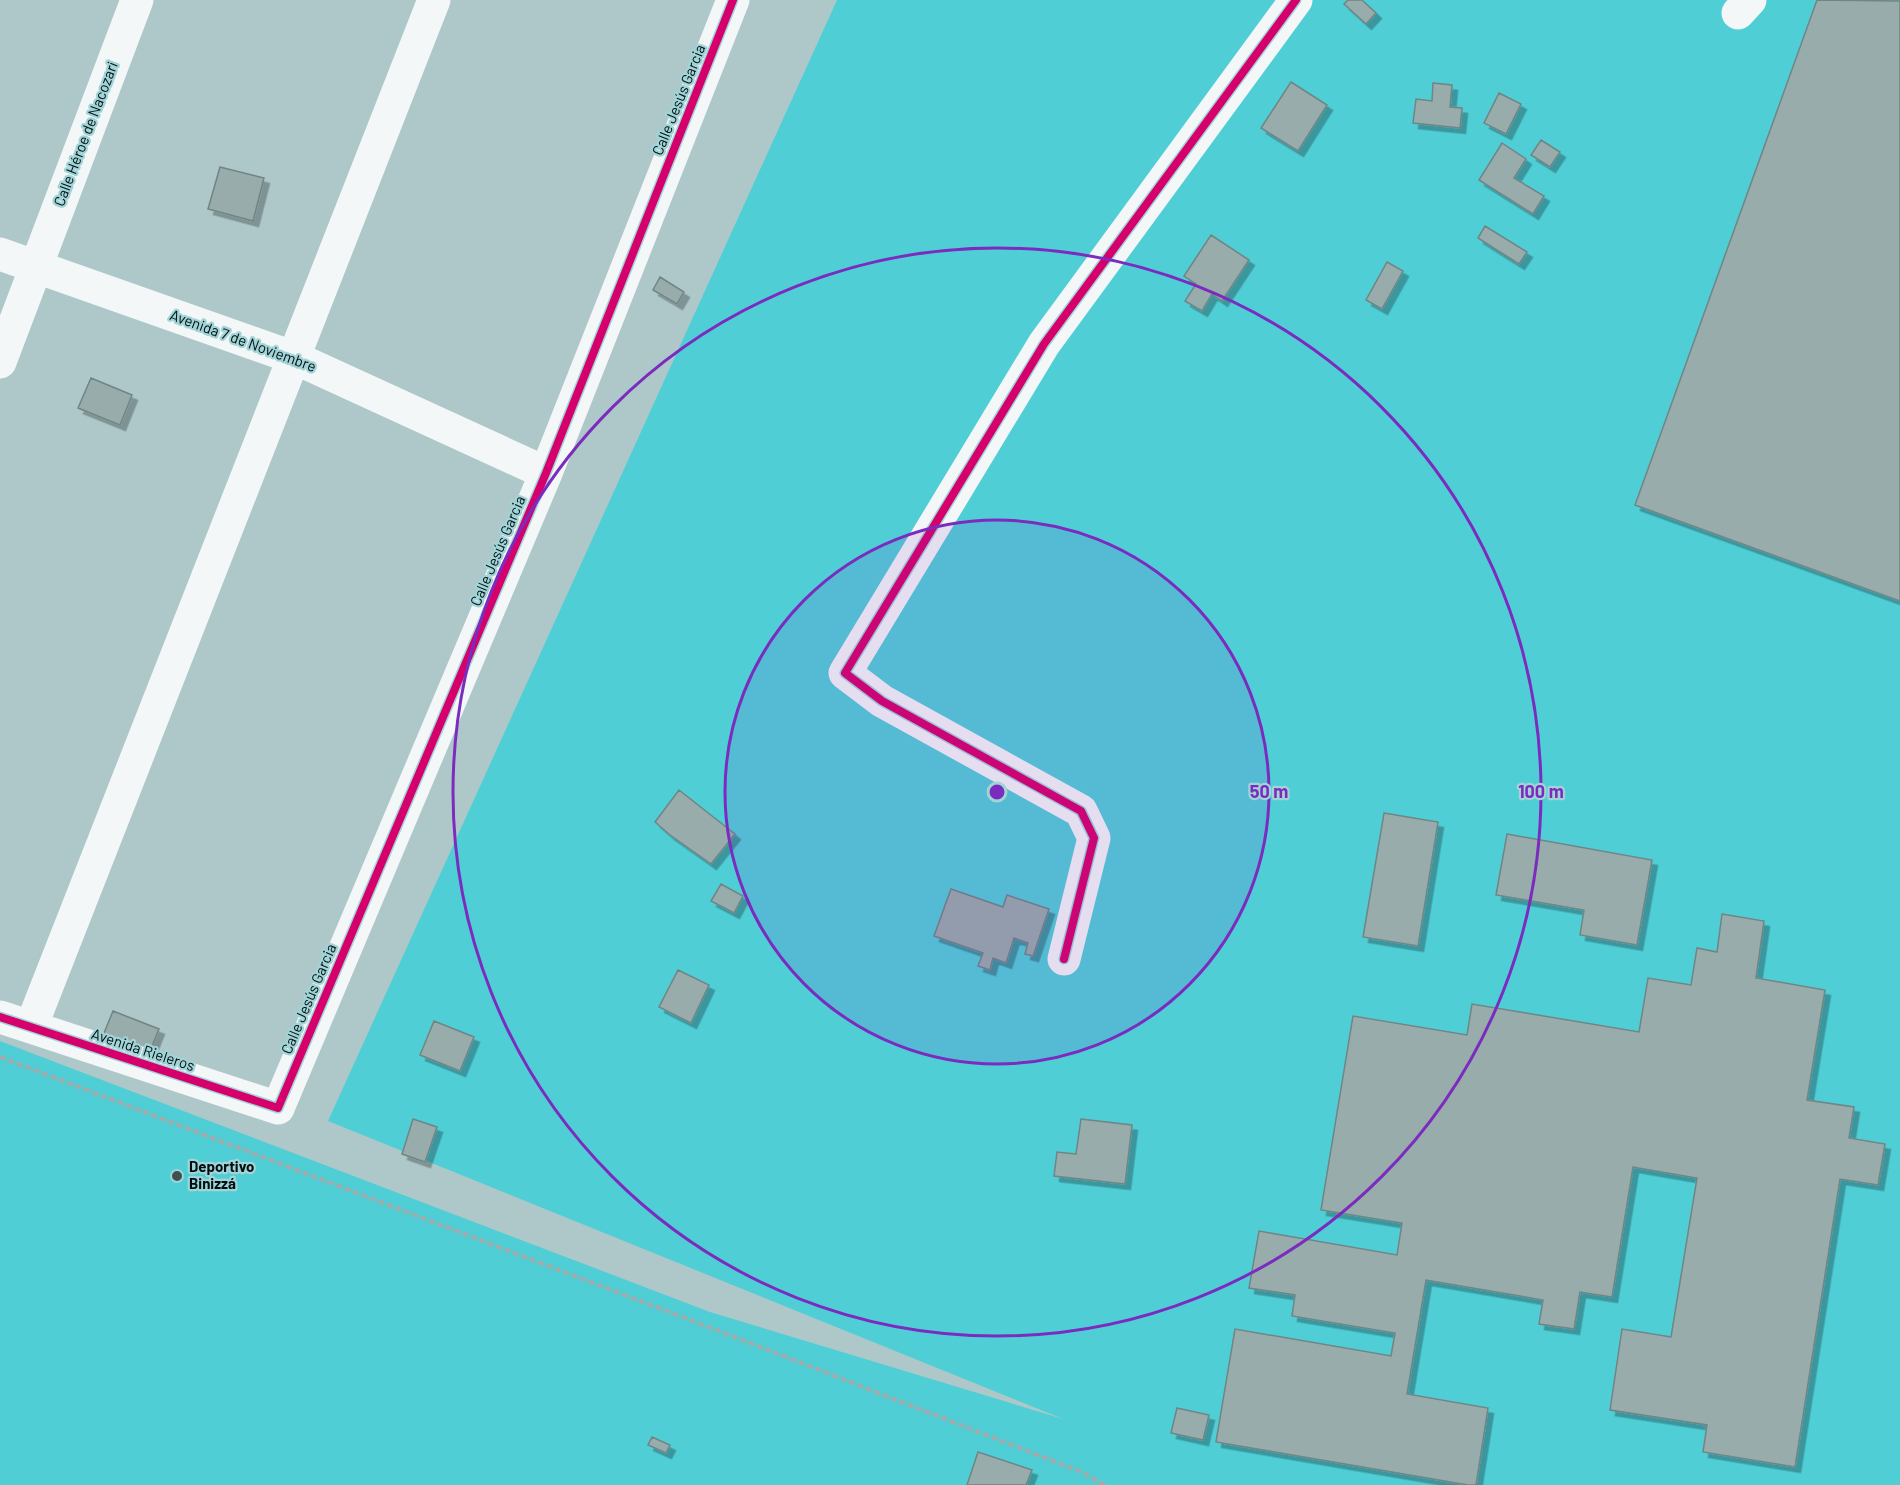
<svg xmlns="http://www.w3.org/2000/svg" width="1900" height="1485" font-family="Barlow,sans-serif">
  <style>
    .green { fill: #50ced6 }
    .building { fill: #97acab; stroke: #708585; stroke-width: 1.5; filter: url(#shadow) }
    .lines { fill: none; stroke-linecap: round; stroke-linejoin: round }
    .path { stroke: #a2aaab; stroke-width: 4; stroke-dasharray: 6 3; stroke-linecap: butt }
    .minor { stroke: #f3f7f7; stroke-width: 33 }
    .cycleway-casing { stroke: #a1d3d7; stroke-width: 11 }
    .cycleway { stroke: #d6006c; stroke-width: 8 }
    .ring { fill: none; stroke: #7b2cbf; stroke-width: 3 }
    .poi-dot { fill: #3d5052; stroke: #a1d3d7; stroke-width: 2 }
    .labels { text-anchor: middle; stroke-width: 4.5; stroke-linejoin: round; paint-order: stroke }
    .street-label { font-size: 15px; fill: #001012; stroke: #a1d3d7 }
    .poi-label { font-size: 15px; font-weight: bold; fill: #001012; stroke: #a1d3d7; text-anchor: start }
    .centre { fill: #7b2cbf; stroke: #a1d3d7; stroke-width: 3 }
    .ring-label { font-size: 18px; text-anchor: middle; font-weight: bold; fill: #7b2cbf; stroke: #a1d3d7; stroke-width: 4.5; stroke-linejoin: round; paint-order: stroke }
  </style>
  <defs>
    <filter id="shadow"><feDropShadow dx="5.5" dy="5.5" stdDeviation="0" flood-color="#0004"/></filter>
  </defs>
  <rect width="100%" height="100%" fill="#aec8ca"/>
  <!-- green -->
  <path class="green" d="M837 0H1900V1485H0V1041L710 1312 1063 1419 328 1121Z"/>
  <!-- building -->
  <path class="building" d="M1348 0H1362L1376 13 1366 24 1344 4Z
    M1817 0 1900 1V601L1635 505Z
    M1291 82 1327 105 1298 151 1261 128Z
    M1433 83 1452 85 1450 107 1462 108 1460 128 1413 123 1416 99 1432 101Z
    M1499 93 1521 104 1506 134 1484 123Z
    M1541 140 1560 152 1550 167 1531 155Z
    M1502 143 1526 159 1514 178 1544 196 1533 214 1479 180Z
    M220 167 264 178 253 221 208 209Z
    M1485 226 1527 252 1519 264 1478 238Z
    M1211 235 1249 260 1222 301 1212 294 1202 311 1185 301 1196 284 1184 276Z
    M1387 262 1403 271 1382 309 1366 300Z
    M660 277 684 292 677 304 653 290Z
    M91 378 132 395 120 425 78 408Z
    M679 790 735 834 711 864 670 835 655 822Z
    M1384 813 1438 822 1418 946 1363 937Z
    M1507 834 1652 860 1637 945 1580 935 1584 910 1496 895Z
    M721 884 743 896 734 913 711 901Z
    M951 889 1003 907 1007 895 1049 909 1033 956 1025 954 1028 943 1014 938 1006 963 993 958 990 970 978 966 983 953 934 936Z
    M1722 914 1764 921 1756 978 1825 990 1807 1100 1854 1107 1849 1138 1885 1144 1878 1185 1840 1179 1795 1467 1703 1452 1707 1425 1610 1410 1622 1329 1671 1337 1697 1178 1633 1167 1612 1297 1580 1292 1574 1329 1539 1324 1543 1300 1426 1280 1407 1394 1488 1408 1476 1485H1468L1216 1442 1235 1329 1391 1356 1395 1333 1292 1316 1295 1295 1249 1288 1259 1231 1397 1255 1402 1223 1321 1210 1353 1016 1467 1035 1472 1004 1639 1032 1648 978 1691 985 1697 948 1717 952Z
    M678 970 709 985 691 1023 659 1007Z
    M113 1011 159 1029 146 1061 100 1043Z
    M434 1021 474 1037 460 1071 420 1055Z
    M413 1119 437 1127 425 1162 402 1154Z
    M1081 1119 1132 1125 1125 1184 1054 1176 1057 1152 1076 1154Z
    M1177 1408 1209 1415 1203 1440 1171 1433Z
    M652 1437 670 1445 666 1453 648 1445Z
    M978 1452 1032 1470 1026 1485H967Z"/>
  <g class="lines">
    <!-- path -->
    <path class="path" d="M0 1057 719 1331 1079 1471 1105 1485"/>
    <!-- minor -->
    <path class="minor" d="M1738 13 1750 0
      M0 254 295 358 546 473
      M0 362 137 0
      M1064 959 1094 838 1081 811 882 701 845 673 1044 344 1296 0
      M0 1017 278 1108 546 473 733 0
      M31 1027 434 0"/>
    <defs>
      <path id="cycleway" d="M1064 959 1094 838 1081 811 882 701 845 673 1044 344 1296 0
        M0 1017 278 1108 546 473 733 0"/>
    </defs>
    <!-- cycleway casing -->
    <use href="#cycleway" class="cycleway-casing"/>
    <!-- cycleway -->
    <use href="#cycleway" class="cycleway"/>
  </g>
  <!-- distance rings -->
  <circle cx="997" cy="792" r="272" fill="#7b2cbf" fill-opacity=".12"/>
  <g class="ring">
    <circle cx="997" cy="792" r="272"/>
    <circle cx="997" cy="792" r="544"/>
  </g>
  <!-- markers -->
  <circle class="poi-dot" cx="177" cy="1176" r="6"/>
  <g class="labels">
    <!-- street labels -->
    <g class="street-label">
      <text transform="translate(679 100) rotate(-68)" y="5">Calle Jesús Garcia</text>
      <text transform="translate(86 134) rotate(-69)" y="5">Calle Héroe de Nacozari</text>
      <text transform="translate(243 341) rotate(20)" y="5">Avenida 7 de Noviembre</text>
      <text transform="translate(498 551) rotate(-67)" y="5">Calle Jesús Garcia</text>
      <text transform="translate(309 999) rotate(-67)" y="5">Calle Jesús Garcia</text>
      <text transform="translate(143 1050) rotate(18)" y="5">Avenida Rieleros</text>
    </g>
    <!-- poi labels -->
    <g class="poi-label">
      <text x="189" y="1172">Deportivo<tspan x="189" dy="17">Binizzá</tspan></text>
    </g>
  </g>
  <circle cx="997" cy="792" r="9" class="centre"/>
  <g class="ring-label">
    <text x="1269" y="798">50 m</text>
    <text x="1541" y="798">100 m</text>
  </g>
</svg>
